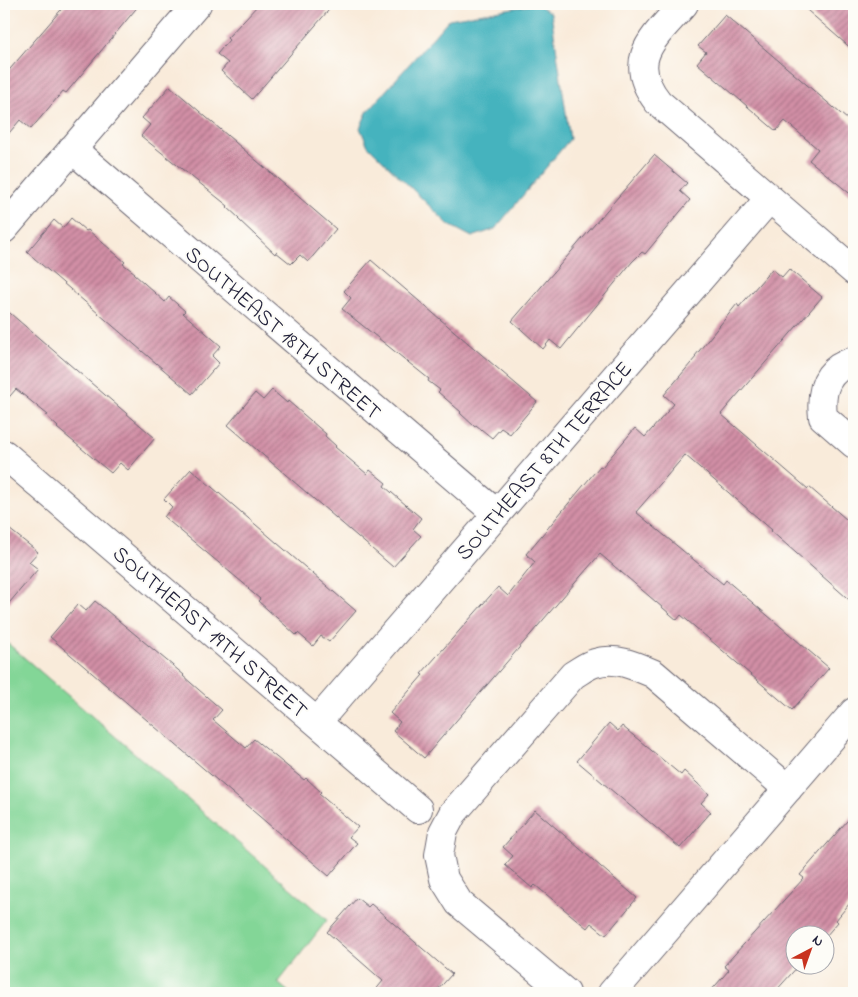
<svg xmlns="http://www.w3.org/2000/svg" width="858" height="997" font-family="'Indie Flower',sans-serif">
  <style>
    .grass { fill: #83d697; stroke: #527c69 }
    .water { fill: #44b3be; stroke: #336a7c }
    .building { fill: url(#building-hatch) }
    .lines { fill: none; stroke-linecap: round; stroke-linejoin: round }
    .street-casing { stroke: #6d6873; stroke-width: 30 }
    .street { stroke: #fff; stroke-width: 28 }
    .labels { text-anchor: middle; stroke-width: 4; stroke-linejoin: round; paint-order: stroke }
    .street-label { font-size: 22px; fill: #22223b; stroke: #fdfcf7 }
  </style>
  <defs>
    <pattern id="building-hatch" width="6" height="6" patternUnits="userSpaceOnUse" patternTransform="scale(1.25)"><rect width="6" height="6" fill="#d28fa6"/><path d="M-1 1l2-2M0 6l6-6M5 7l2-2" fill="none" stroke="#aa7488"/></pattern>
  </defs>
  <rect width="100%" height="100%" fill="#fdfcf7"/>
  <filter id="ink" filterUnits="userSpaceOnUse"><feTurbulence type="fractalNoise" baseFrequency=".02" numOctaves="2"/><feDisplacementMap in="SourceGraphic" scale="10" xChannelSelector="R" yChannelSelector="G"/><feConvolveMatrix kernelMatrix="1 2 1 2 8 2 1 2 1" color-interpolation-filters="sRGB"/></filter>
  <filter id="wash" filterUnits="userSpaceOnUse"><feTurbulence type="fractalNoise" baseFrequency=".0096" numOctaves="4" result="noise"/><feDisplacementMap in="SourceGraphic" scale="20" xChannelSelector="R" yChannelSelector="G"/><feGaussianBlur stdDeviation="1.12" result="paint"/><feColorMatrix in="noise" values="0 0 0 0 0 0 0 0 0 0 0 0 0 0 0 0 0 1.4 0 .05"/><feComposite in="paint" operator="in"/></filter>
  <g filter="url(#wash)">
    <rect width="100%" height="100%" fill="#f9ebda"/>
    <!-- grass -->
    <path class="grass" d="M4 640 327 920 278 983 290 993H4Z"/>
    <!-- water -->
    <path class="water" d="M537 4 551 13 570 139 495 229 472 237 449 225 368 146 360 128 367 112 449 19Z"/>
    <g id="blocks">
      <!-- building -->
      <path class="building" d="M66 4H140L66 93 63 91 31 129 20 120 4 139V76Z
        M259 4H334L252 99 221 71 228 63 217 54 229 40 227 38Z
        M800 4H854V51Z
        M725 15 854 125V197L809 160 818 149 785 121 776 131 697 63 706 52 698 46Z
        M170 86 336 229 308 262 300 255 291 264 276 252 275 254 238 219 239 218 227 207 228 206 141 136 150 125 142 118Z
        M654 155 687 183 680 191 690 200 645 254 642 252 632 262 561 349 550 340 543 349 512 321Z
        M71 218 86 231 88 230 125 262 123 264 135 273 134 274 165 302 169 297 185 311 183 313 221 346 212 356 219 363 192 394 27 252 54 220 63 228Z
        M371 260 537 402 510 434 501 428 492 438 476 425 475 427 460 413 461 412 438 392 440 390 428 381 429 379 342 309 351 298 344 291Z
        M772 269 782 277 789 269 822 297 721 414 808 489 809 487 854 526V604L771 531 772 530 685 455 636 512 723 584 726 580 829 668 792 710 681 615 677 620 600 554 424 758 393 731 400 722 390 713 423 675 421 674 498 587 508 596 535 562 526 554 600 466 602 467 635 428 645 437 674 404 664 395 696 357 695 356 737 304 739 307Z
        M4 308 155 438 128 470 120 463 111 473 57 428 58 427 46 416 48 415 16 389 4 403Z
        M272 390 287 403 288 401 326 434 325 436 336 446 335 447 367 474 370 470 386 483 384 486 421 518 413 529 421 536 393 567 228 425 255 393 263 400Z
        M191 469 356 611 329 642 321 636 313 646 298 633 296 635 258 601 260 599 248 589 249 588 164 517 172 507 164 499Z
        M4 525 38 552 29 562 38 569 4 609Z
        M95 601 184 675 183 676 222 710 213 720 246 748 254 739 304 780 306 778 321 792 319 794 358 827 349 837 357 843 329 876 50 637 78 604 86 611Z
        M609 723 618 731 622 726 681 775 684 771 709 794 701 803 711 812 680 848 577 761Z
        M535 810 637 898 606 935 591 923 587 928 535 885 532 888 505 865 513 856 503 847Z
        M854 813V898L836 920 838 922 826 936 796 934V964H800L774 993H709L729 970 724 966 804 878 800 875Z
        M357 898 368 907 371 904 452 974 435 993H373L383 981 327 932Z"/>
    </g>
  </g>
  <g filter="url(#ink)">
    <use href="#blocks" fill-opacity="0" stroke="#6d6873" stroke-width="1"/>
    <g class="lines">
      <defs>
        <path id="street" d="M684 4C655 37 624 59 658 102L854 271
          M72 149 497 514
          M4 229 197 4
          M854 361C826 369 820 390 823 417L854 444
          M4 454 418 809
          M317 722 769 199
          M566 993 459 903 444 879 439 855 443 832 453 813 573 675C580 671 587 665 595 663 615 656 636 666 654 674L788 789
          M612 993 854 712"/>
      </defs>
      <!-- street casing -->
      <use href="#street" class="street-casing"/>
      <!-- street -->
      <use href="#street" class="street"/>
    </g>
  </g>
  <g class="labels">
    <!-- street labels -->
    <g class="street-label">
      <text transform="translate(284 332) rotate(41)" y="8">SOUTHEAST 18TH STREET</text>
      <text transform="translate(543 460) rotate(-49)" y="8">SOUTHEAST 8TH TERRACE</text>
      <text transform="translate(211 631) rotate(41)" y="8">SOUTHEAST 19TH STREET</text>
    </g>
  </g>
  <!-- margin -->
  <rect width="858" height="997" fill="none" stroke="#fdfcf7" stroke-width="20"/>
  <!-- north arrow -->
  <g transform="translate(810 950) rotate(41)"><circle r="24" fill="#fdfcf7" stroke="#a5a5ac"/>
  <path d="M0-4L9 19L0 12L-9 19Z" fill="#c8321e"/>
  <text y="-8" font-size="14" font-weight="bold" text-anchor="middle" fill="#22223b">N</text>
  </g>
</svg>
